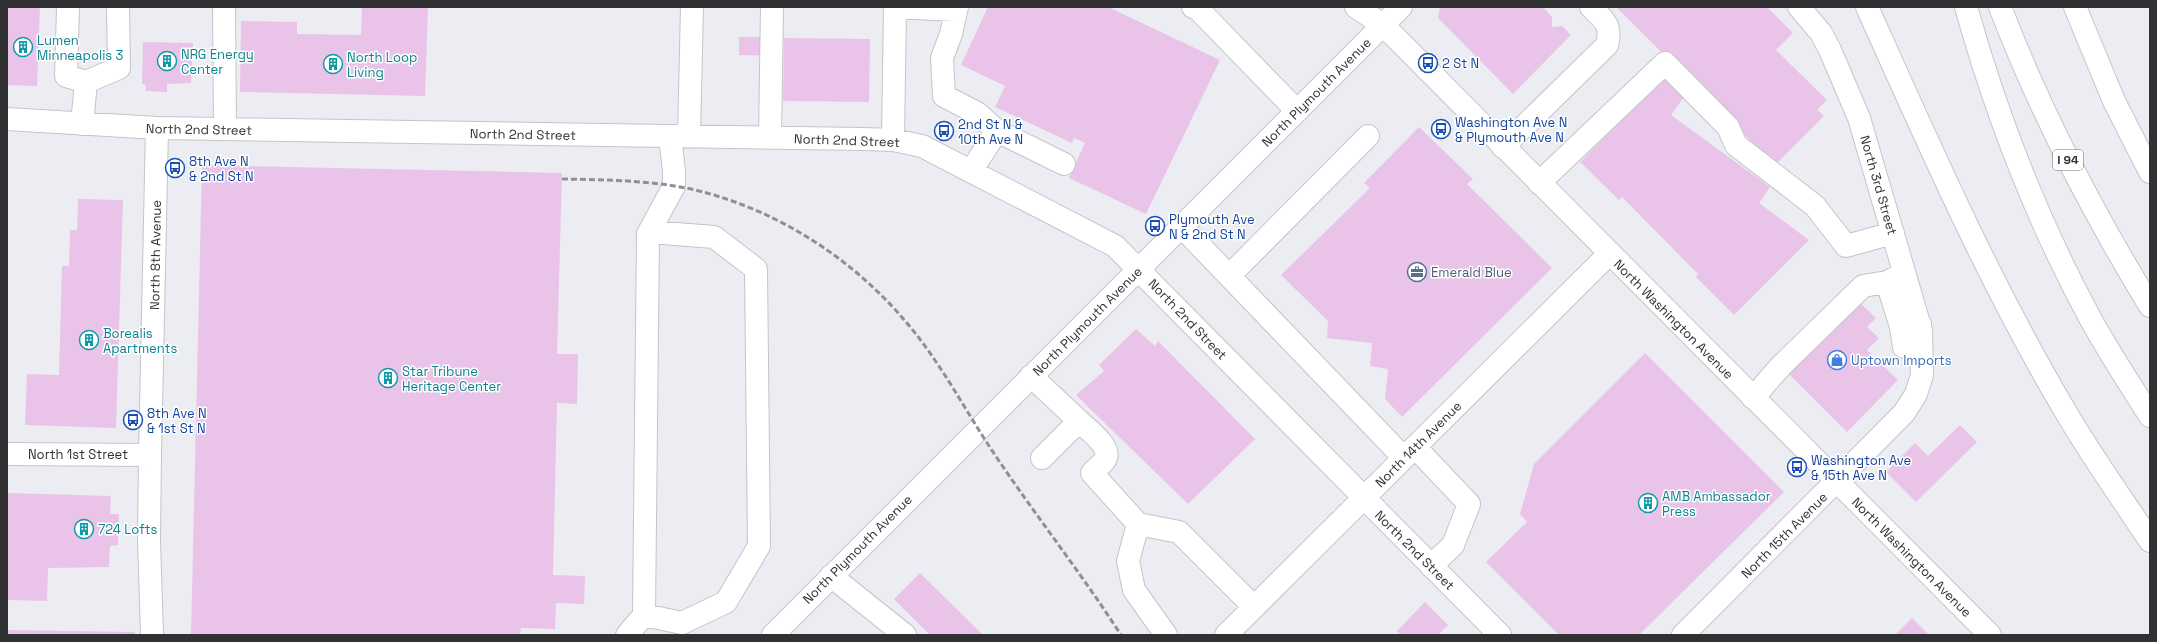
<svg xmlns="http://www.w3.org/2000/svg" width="2157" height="642" font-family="'Space Grotesk',sans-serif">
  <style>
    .building { fill: #e9c4e8 }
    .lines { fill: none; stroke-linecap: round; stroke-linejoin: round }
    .minor-casing { stroke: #c3c5c9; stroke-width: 24 }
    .major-casing { stroke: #c3c5c9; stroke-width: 24 }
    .highway-casing { stroke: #c3c5c9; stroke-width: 24 }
    .minor { stroke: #fff; stroke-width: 22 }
    .major { stroke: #fff; stroke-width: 22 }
    .highway { stroke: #fff; stroke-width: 22 }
    .rail { stroke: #8f9094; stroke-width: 3; stroke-dasharray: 6 3; stroke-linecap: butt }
    .labels { text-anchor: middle; stroke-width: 3; stroke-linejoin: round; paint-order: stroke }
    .shield { fill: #fff; stroke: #6e6f70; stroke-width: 1 }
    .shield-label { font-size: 12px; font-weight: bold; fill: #303133 }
    .culture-label { font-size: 13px; fill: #0d838f; stroke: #fff; text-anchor: start }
    .transit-label { font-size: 13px; fill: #164399; stroke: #fff; text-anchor: start }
    .street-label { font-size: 13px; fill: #303133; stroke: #fff }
    .service-label { font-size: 13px; fill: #4e5e75; stroke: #fff; text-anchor: start }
    .shop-label { font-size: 13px; fill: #366cbe; stroke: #fff; text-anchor: start }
  </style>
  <rect width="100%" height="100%" fill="#ecedf2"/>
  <!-- building -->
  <path class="building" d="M7 7 40 8 37 86 7 85Z
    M362 7H428L425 96 240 92 241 21 297 22V34L361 35Z
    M988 7H1108L1220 60 1146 214 1069 178 1085 143 1074 138 1072 143 995 107 1005 86 961 65Z
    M1440 7H1543L1552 17V27L1562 26 1571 35 1513 94 1438 18Z
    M1616 7H1767L1793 33 1776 50 1827 100 1817 110 1824 116 1775 165Z
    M739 37H780V56L739 55Z
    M784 38 870 39 869 102 783 101Z
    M143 42 193 43 191 83 167 84V92L146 91V85L142 84Z
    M1665 77 1684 97 1671 115 1770 187 1759 203 1809 240 1734 315 1696 277 1698 274 1622 197 1619 200 1580 162Z
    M1419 127 1473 179 1467 184 1552 268 1402 417 1385 399 1388 369 1370 366 1372 343 1327 338 1328 321 1281 275 1370 188 1364 183Z
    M202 165 562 173 557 354H578L577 404 557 403 553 575 585 576 584 604 556 603 555 629 521 628 520 635H191Z
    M78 199 123 200 116 428 25 425 27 374 59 375 62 266H69L70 230H77Z
    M1856 299 1876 318 1867 327 1879 338 1867 350 1898 380 1847 432 1785 370Z
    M1136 329 1155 346 1158 341 1255 439 1188 504 1076 395 1104 371 1099 365Z
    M1645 353 1784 492 1639 635H1559L1486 562 1527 522 1520 514 1534 464Z
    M1960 425 1977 442 1916 502 1886 472 1915 443 1928 456Z
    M7 493 111 496 110 514H119L118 545 110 546 109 567 48 568 47 601 7 600Z
    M920 573 983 635H930L894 599Z
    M1425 602 1448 625 1438 635H1401L1397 631Z
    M1912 618 1929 635H1895Z
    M7 630 135 632V635H7Z"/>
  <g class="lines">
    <defs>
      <path id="minor" d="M68 7 66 76 86 82 82 124
        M224 7 225 129
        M895 7 956 10
        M957 7 951 34 942 58 944 96 977 113 997 131 971 171
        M1193 7 1198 9 1297 111
        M86 82 119 68 118 7
        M7 119 157 128 863 139 893 140 922 146 1115 246 1500 635
        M997 131 1064 164
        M689 136 692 7
        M770 138 772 7
        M893 140 895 7
        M1503 147 1607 45C1612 25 1605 21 1591 7
        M1539 183 1665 63 1728 127 1736 145 1815 206 1846 246 1893 233
        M1181 226 1404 458
        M1229 276 1368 136
        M1899 276 1887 282 1901 327 1920 324
        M1901 327 1904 347
        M1031 376 1079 421 1042 458
        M1753 398 1780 367 1863 286 1887 282
        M1079 421C1087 429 1113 447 1105 460 1102 464 1096 469 1092 473L1138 524
        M1415 447 1469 504 1453 545 1431 566
        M7 454 150 455
        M831 576 905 635
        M644 615 682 623 726 602 759 546 756 269 714 237 650 232
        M152 635 149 540 150 455 157 128
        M627 635 644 615 648 234 674 186V171L670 136
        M1166 635 1134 590 1128 561 1138 524 1179 532 1254 607
        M1226 635 1609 254
        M1683 635 1904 413 1916 394 1922 375 1921 330 1859 118 1830 50 1821 33 1799 7"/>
      <path id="major" d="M1356 7 1383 25 1990 635
        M773 635 1401 7"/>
      <path id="highway" d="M1867 7C1928 143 1988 280 2064 409 2090 454 2121 497 2150 541
        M1966 7C1996 114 2037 220 2090 318 2108 351 2129 383 2150 416
        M2000 7C2040 111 2092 211 2150 306
        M2075 7 2114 101 2150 172"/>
    </defs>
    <!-- minor casing -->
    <use href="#minor" class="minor-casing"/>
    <!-- major casing -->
    <use href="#major" class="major-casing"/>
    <!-- highway casing -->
    <use href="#highway" class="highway-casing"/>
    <!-- minor -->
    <use href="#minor" class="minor"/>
    <!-- major -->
    <use href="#major" class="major"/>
    <!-- highway -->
    <use href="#highway" class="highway"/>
    <!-- rail -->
    <path class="rail" d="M562 179C610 180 660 180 707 193 793 217 869 271 922 342 949 378 970 418 995 455 1036 516 1081 573 1121 635"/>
  </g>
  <!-- icons -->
  <defs>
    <symbol id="building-ring" viewBox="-11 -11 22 22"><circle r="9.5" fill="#fff" stroke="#0f9aa8" stroke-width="1.5"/><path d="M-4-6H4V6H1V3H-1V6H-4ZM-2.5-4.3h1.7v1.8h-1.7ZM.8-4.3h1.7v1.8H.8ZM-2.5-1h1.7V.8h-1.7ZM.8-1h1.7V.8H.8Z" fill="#0f9aa8"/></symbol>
    <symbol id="bus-ring" viewBox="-11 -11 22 22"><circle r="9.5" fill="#fff" stroke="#1a4fb4" stroke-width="1.5"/><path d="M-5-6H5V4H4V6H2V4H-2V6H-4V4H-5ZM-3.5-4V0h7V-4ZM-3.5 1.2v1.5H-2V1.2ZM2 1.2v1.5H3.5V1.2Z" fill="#1a4fb4"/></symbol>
    <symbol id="office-ring" viewBox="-11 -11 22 22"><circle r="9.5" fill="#fff" stroke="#5c6f8a" stroke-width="1.5"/><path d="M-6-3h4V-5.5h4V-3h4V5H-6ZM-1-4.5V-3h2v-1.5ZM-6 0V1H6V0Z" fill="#5c6f8a"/></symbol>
    <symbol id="shop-ring" viewBox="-11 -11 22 22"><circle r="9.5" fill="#fff" stroke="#3f7fe0" stroke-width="1.5"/><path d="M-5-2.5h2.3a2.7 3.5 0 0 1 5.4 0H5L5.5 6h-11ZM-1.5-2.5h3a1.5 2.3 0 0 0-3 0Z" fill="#3f7fe0"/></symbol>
  </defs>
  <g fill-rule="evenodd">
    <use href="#building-ring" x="12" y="36" width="22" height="22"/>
    <use href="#building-ring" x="156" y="50" width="22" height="22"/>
    <use href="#bus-ring" x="1417" y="52" width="22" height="22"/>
    <use href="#building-ring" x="322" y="53" width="22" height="22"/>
    <use href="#bus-ring" x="1430" y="118" width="22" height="22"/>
    <use href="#bus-ring" x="933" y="120" width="22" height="22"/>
    <use href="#bus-ring" x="164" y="157" width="22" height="22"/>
    <use href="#bus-ring" x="1144" y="215" width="22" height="22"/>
    <use href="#office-ring" x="1406" y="261" width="22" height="22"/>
    <use href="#building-ring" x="78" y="329" width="22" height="22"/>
    <use href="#shop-ring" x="1826" y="349" width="22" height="22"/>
    <use href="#building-ring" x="377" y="367" width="22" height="22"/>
    <use href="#bus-ring" x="122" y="409" width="22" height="22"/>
    <use href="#bus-ring" x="1786" y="456" width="22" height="22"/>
    <use href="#building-ring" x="1637" y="492" width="22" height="22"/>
    <use href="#building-ring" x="73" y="518" width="22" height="22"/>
  </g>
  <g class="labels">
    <!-- shield labels -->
    <rect class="shield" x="2053" y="150" width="30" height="20" rx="3"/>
    <g class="shield-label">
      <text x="2068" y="164">I 94</text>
    </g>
    <!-- culture labels -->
    <g class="culture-label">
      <text x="37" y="45">Lumen<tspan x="37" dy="15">Minneapolis 3</tspan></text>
      <text x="181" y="59">NRG Energy<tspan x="181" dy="15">Center</tspan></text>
      <text x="347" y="62">North Loop<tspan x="347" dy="15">Living</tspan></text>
      <text x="103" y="338">Borealis<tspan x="103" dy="15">Apartments</tspan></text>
      <text x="402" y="376">Star Tribune<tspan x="402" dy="15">Heritage Center</tspan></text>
      <text x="1662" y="501">AMB Ambassador<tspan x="1662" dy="15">Press</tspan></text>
      <text x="98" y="534">724 Lofts</text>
    </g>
    <!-- transit labels -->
    <g class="transit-label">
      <text x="1442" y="68">2 St N</text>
      <text x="1455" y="127">Washington Ave N<tspan x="1455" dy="15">&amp; Plymouth Ave N</tspan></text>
      <text x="958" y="129">2nd St N &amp;<tspan x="958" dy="15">10th Ave N</tspan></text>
      <text x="189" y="166">8th Ave N<tspan x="189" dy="15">&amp; 2nd St N</tspan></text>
      <text x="1169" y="224">Plymouth Ave<tspan x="1169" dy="15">N &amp; 2nd St N</tspan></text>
      <text x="147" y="418">8th Ave N<tspan x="147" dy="15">&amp; 1st St N</tspan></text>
      <text x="1811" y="465">Washington Ave<tspan x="1811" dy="15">&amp; 15th Ave N</tspan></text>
    </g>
    <!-- street labels -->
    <g class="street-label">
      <text transform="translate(1316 92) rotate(-45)" y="5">North Plymouth Avenue</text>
      <text transform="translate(199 129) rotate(1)" y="5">North 2nd Street</text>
      <text transform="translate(523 134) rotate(1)" y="5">North 2nd Street</text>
      <text transform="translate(847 140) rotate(2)" y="5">North 2nd Street</text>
      <text transform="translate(1879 185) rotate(74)" y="5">North 3rd Street</text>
      <text transform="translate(155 255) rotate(-89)" y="5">North 8th Avenue</text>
      <text transform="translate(1188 319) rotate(46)" y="5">North 2nd Street</text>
      <text transform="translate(1674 319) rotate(45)" y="5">North Washington Avenue</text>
      <text transform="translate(1087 321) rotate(-45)" y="5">North Plymouth Avenue</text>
      <text transform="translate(1418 444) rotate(-45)" y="5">North 14th Avenue</text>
      <text x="78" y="459">North 1st Street</text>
      <text transform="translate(1784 535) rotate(-45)" y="5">North 15th Avenue</text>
      <text transform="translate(857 549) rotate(-45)" y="5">North Plymouth Avenue</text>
      <text transform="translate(1415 550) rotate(45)" y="5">North 2nd Street</text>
      <text transform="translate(1912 557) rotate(45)" y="5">North Washington Avenue</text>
    </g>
    <!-- service labels -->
    <g class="service-label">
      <text x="1431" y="277">Emerald Blue</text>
    </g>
    <!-- shop labels -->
    <g class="shop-label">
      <text x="1851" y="365">Uptown Imports</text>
    </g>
  </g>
  <!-- border -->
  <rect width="2157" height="642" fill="none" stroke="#303133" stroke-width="16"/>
</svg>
